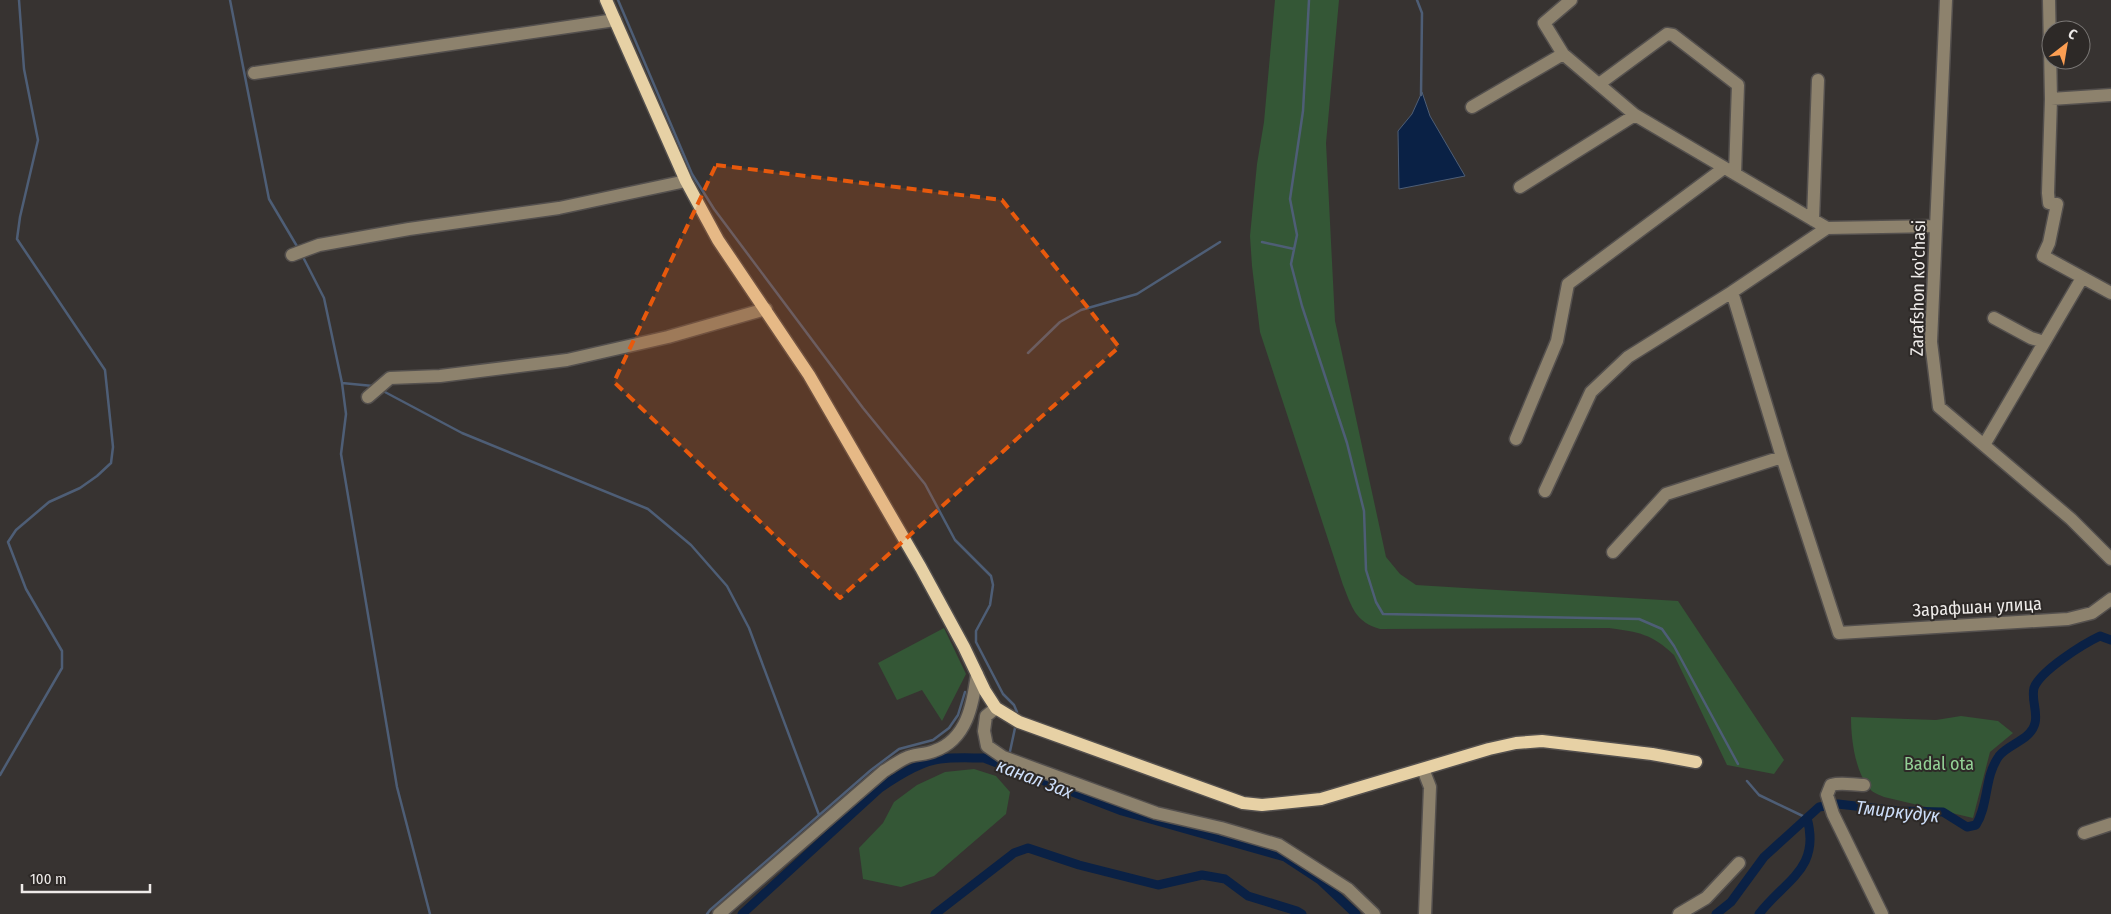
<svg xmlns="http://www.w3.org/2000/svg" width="2111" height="914" font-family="'Fira Sans Condensed',sans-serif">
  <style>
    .green { fill: #345736 }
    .water { fill: #0a2145; stroke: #4e5e76 }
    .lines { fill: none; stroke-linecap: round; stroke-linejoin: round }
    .stream { stroke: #4e5e76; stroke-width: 2.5 }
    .canal { stroke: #0a2145; stroke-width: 9 }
    .minor-casing { stroke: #54504e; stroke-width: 15 }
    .major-casing { stroke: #54504e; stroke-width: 15 }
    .minor { stroke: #8d826d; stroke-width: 12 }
    .major { stroke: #e7d1a5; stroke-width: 12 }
    .marked { fill: #e8590c; fill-opacity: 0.2; stroke: #e8590c; stroke-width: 4; stroke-dasharray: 10 6; stroke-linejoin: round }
    .labels { text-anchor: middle; stroke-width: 4; stroke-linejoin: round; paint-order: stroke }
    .street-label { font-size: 18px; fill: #eeebe9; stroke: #2d2927 }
    .park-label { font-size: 18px; fill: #93d095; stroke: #2d2927 }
    .water-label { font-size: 19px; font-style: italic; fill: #ccddf8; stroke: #2d2927 }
  </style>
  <rect width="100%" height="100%" fill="#373331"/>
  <!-- green -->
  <path class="green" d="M1275 0H1339L1326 143 1335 321 1386 557 1400 574 1416 585 1678 601 1784 760 1774 774 1727 765 1674 655C1652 634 1639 632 1609 628L1380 629C1355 622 1352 607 1343 585L1260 332 1252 266 1250 236 1257 164 1264 122Z
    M944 628 966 674 942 721 922 690 897 700 878 663Z
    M1961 716 1998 721 2013 733 1990 752 1973 818 1884 797C1880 795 1873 793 1870 789 1855 772 1851 739 1851 717L1936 720Z
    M974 769 996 776 1010 792 1006 814 934 876 901 887 863 879 859 848 883 823 894 802 917 785 945 772Z"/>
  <!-- water -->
  <path class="water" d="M1422 92 1430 116 1465 176 1399 189 1398 131 1412 114Z"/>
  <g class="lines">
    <!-- stream -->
    <path class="stream" d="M230 0 269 199 298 248
      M618 0 692 174 714 209 863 408 925 484 955 540 991 576 993 585 990 605 976 631V642L1003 694 1014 705 1017 712
      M1309 0 1303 111 1290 199 1297 235 1291 264 1302 306 1347 443 1364 511 1366 570 1376 602 1383 614 1639 619 1662 629 1674 646 1738 764
      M1417 0 1422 13 1421 95
      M1262 242 1294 249
      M302 255 324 298 342 383 346 414 341 454 397 787 430 914
      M1028 353 1060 322 1081 310 1137 294 1220 242
      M342 383 373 386
      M383 391 462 433 648 509 691 545 727 586 749 628 819 815
      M1009 756 1015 728
      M0 775 62 668V651L26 589 8 542 16 530 49 502 80 488 97 476 111 463 113 447 105 370 17 239 20 217 38 140 24 69 19 0
      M1747 781 1759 795 1807 818
      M707 914 710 910 871 770 899 749 933 740 949 728 958 715 965 692"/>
    <!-- canal -->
    <path class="canal" d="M742 914 880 788C896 777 921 761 940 759 955 757 970 758 984 758L1122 811 1285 857 1320 880 1356 914
      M935 914 1014 853 1028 848 1079 865 1158 885 1202 875 1225 879 1248 896 1297 911 1302 914
      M1716 914 1731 902 1764 857 1819 807 1838 804 1899 811 1943 812 1967 827 1976 825C1989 804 1984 777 1999 756 2008 744 2031 740 2035 723 2038 712 2031 699 2034 688 2040 671 2083 644 2100 636L2111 640
      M1759 914C1785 880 1821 869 1807 818"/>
    <defs>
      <path id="minor" d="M1571 0 1544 23 1563 54 1635 115 1827 228 1936 226
        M1946 0 1931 342 1939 407 2071 519 2111 559
        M2049 0 2051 99 2048 193 2049 203 2057 204 2049 243 2043 256 2111 293
        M254 73 615 20
        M1599 84 1667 34 1673 35 1738 85 1735 174
        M2051 99 2111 95
        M1472 107 1563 54
        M1520 187 1635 115
        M1813 220 1818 80
        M1827 228 1732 292 1782 457 1839 633 2068 619 2092 613 2111 599
        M292 255 319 245 409 229 559 208 686 181
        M1994 318 2031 338 2044 342
        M368 397 390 378 440 376 567 360 668 337 766 309
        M1516 439 1557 341 1568 284 1724 168
        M1984 445 2082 278
        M1545 491 1591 392 1628 357 1732 292
        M1613 552 1666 494 1782 457
        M996 708 986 716 984 731 987 746 1003 757 1156 813 1221 828 1279 845 1348 889 1374 914
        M1423 769 1430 787 1425 914
        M1864 785C1852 785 1842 782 1831 785L1827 795 1833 814 1882 914
        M2084 833 2111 824
        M719 914 884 771C893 766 902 758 911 756 919 754 927 754 934 751 967 740 973 704 977 674
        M1679 914 1706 898 1739 863"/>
      <path id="major" d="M606 0 686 181 718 240 809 375 921 568 964 647 985 691 996 708 1019 722 1243 803 1262 805 1321 799 1489 749 1516 743 1542 741 1652 754 1696 762"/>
    </defs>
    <!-- minor casing -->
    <use href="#minor" class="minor-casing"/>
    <!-- major casing -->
    <use href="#major" class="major-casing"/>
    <!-- minor -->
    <use href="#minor" class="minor"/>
    <!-- major -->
    <use href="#major" class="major"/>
  </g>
  <!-- marked area -->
  <path class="marked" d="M716 165 1002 200 1119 347 840 598 614 382Z"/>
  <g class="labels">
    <!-- street labels -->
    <g class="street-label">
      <text transform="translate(1918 288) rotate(-89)" y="6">Zarafshon ko'chasi</text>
      <text transform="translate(1977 607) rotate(-3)" y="6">Зарафшан улица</text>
    </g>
    <!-- park labels -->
    <g class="park-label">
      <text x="1939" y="770">Badal ota</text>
    </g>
    <!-- water labels -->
    <g class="water-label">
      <text transform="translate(1035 778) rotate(21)" y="7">канал Зах</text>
      <text transform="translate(1898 811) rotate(6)" y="7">Тмиркудук</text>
    </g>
  </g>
  <!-- north arrow -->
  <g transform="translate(2066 45) rotate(31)"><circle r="24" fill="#2d2927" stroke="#7a7775"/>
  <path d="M0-4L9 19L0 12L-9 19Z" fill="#fc9e52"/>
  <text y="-8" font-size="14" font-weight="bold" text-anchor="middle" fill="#eeebe9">С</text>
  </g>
  <!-- scale -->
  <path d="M22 884v8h128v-8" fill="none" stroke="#eeebe9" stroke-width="2.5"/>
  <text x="30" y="884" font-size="15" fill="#eeebe9" stroke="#2d2927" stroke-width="4" paint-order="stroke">100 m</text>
</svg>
